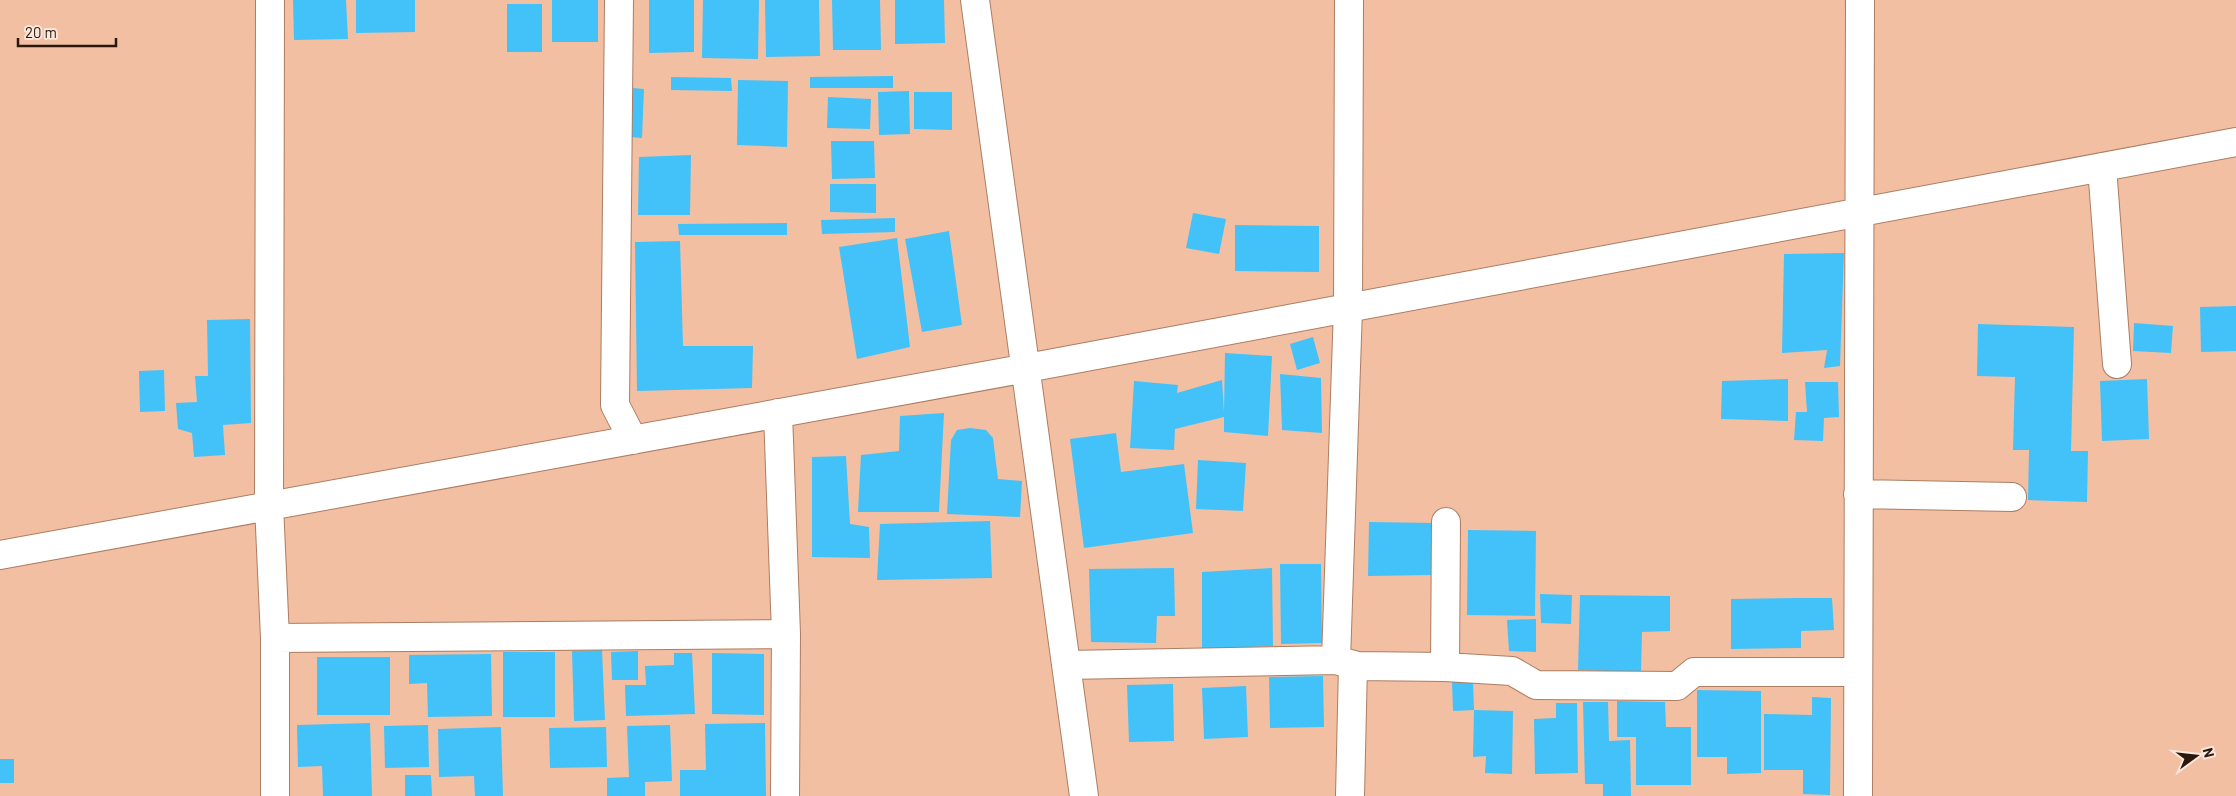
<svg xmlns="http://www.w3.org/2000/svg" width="2236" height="796" font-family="Barlow,sans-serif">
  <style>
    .building { fill: #42c2f9 }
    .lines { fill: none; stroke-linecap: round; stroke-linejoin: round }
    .street-casing { stroke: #ac7d62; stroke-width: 30 }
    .street { stroke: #fff; stroke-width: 28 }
  </style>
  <rect width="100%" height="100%" fill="#f2bfa3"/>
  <!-- building -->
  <path class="building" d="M293 0H346L348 39 294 40Z
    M356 0H415V32L356 33Z
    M552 0H598V42H552Z
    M649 0H694V52L649 53Z
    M703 0H759L758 59 702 58Z
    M765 0H819L820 56 766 57Z
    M832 0H880L881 50H833Z
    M895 0H944L945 43 895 44Z
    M507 4H542V52H507Z
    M893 76V88H810V77Z
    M671 77 731 78 732 91 671 90Z
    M738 80 788 81 787 147 737 145Z
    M632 88 644 89 642 138 630 137Z
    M909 91 910 134 879 135 878 92Z
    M914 92H952V130L914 129Z
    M828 97 871 99 870 129 827 128Z
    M831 141H874L875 178 832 179Z
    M691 155 690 215H638L639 157Z
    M830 184H876V213L830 212Z
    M1193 213 1226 219 1219 254 1186 248Z
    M895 218V232L822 234 821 220Z
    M787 223V235H679L678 224Z
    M1235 225 1319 226V272L1235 271Z
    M949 231 962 325 922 332 905 239Z
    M897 238 910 347 857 359 839 247Z
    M680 241 683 346H753L752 388 637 391 635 242Z
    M1844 253 1840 366 1824 368 1827 350 1782 353 1784 254Z
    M2236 306V351L2201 352 2200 307Z
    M250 319 251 423 223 425 225 455 194 457 192 433 178 429 176 403 197 402 195 376H208L207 320Z
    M2134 323 2173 326 2171 353 2133 351Z
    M1978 324 2074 327 2071 451H2088L2087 502 2028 500 2029 450H2013L2015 377 1977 376Z
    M1313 337 1320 363 1297 370 1290 344Z
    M1225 353 1272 356 1268 436 1224 432V417L1175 429 1174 450 1130 448 1134 381 1178 385 1177 393 1222 380 1224 412Z
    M164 370 165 411 140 412 139 371Z
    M1280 374 1321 378 1322 433 1282 430Z
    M1788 379V421L1721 419 1722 381Z
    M2147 379 2149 439 2102 441 2100 381Z
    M1805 382H1838L1839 417 1824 418 1823 441 1794 440 1796 412H1807Z
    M944 413 939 512H858L861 455 899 451 900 416Z
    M970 428 986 430 993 438 998 479 1022 481 1020 517 947 514 951 440 957 430Z
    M1116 433 1121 472 1184 464 1193 533 1084 548 1070 439Z
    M846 456 850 524 869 527 870 558 812 557V457Z
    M1198 460 1246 463 1243 511 1196 509Z
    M990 521 992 578 877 580 880 524Z
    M1369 522 1433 523 1431 575 1368 576Z
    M1468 530 1536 531 1535 616 1467 615Z
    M1280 564H1321L1322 643 1281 644Z
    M1174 568 1175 616H1157L1156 643 1091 642 1089 569Z
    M1272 568 1273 646 1202 649V572Z
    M1540 594 1572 595 1571 624 1541 623Z
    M1580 595 1670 596V631L1642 632 1641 672 1578 670Z
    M1801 598H1832L1834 630 1801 631V648L1731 649V599Z
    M1536 619V652L1509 651 1507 620Z
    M602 650 605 720 574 721 572 651Z
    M638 651V680H612L611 652Z
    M503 652H555V717H503Z
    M674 653H692L695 714 626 716 625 685H646L645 666 674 665Z
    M712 653 764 654V715L712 714Z
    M491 654 492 716 428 717 427 683 409 684V655Z
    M317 657H390V715H317Z
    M1323 676 1324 727 1270 728 1269 677Z
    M1452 682H1473L1474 710 1453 711Z
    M1173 684 1174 741 1129 742 1127 685Z
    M1246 686 1248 737 1204 739 1202 688Z
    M1697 690 1761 691V773L1727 774V757H1697Z
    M1812 697 1831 698 1830 795 1803 794V770H1764V714L1812 715Z
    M1617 701 1665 702 1666 727H1691V785H1636V737H1617Z
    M1583 702H1608L1609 741 1630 740 1631 796H1603V784H1585Z
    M1556 703H1577L1578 773 1535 774 1534 719 1556 718Z
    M1474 710 1513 711 1512 774 1485 773 1486 756 1473 757Z
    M370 723 372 796H323L322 766 298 767 297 725Z
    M765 723 766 796H680V770H706L705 724Z
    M428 725 429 767 385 768 384 726Z
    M670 725 672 781 645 782V796H607V778L629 777 627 726Z
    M501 727 503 796H475L474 776 439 777 438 729Z
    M606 727 607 767 550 768 549 728Z
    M0 759H14V783H0Z
    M405 775H431L432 796H405Z"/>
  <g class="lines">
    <defs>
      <path id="street" d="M270 0 269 505 275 638V796
        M619 0 615 405 633 440
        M975 0 1084 796
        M2102 167 2117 364
        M1858 494 2012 497
        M0 555 1027 368 2236 142
        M275 638 786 634 778 413
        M1336 660 1348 308 1349 0
        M1066 665 1336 660 1357 666 1445 667 1446 522
        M1445 667 1512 671 1536 685 1677 686 1694 672H1858
        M785 796 786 634
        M1350 796 1353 665
        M1858 796 1860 0"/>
    </defs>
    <!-- street casing -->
    <use href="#street" class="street-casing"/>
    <!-- street -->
    <use href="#street" class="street"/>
  </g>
  <!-- north arrow -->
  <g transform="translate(2196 756) rotate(75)" stroke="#fce7dc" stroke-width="4" paint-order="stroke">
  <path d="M0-4L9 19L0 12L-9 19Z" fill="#2a180d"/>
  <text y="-8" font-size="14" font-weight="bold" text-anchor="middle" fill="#2a180d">N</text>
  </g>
  <!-- scale -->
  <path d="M18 38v8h98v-8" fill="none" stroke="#2a180d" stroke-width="2.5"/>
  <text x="25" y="38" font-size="15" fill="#2a180d" stroke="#fce7dc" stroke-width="4" paint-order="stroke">20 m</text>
</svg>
